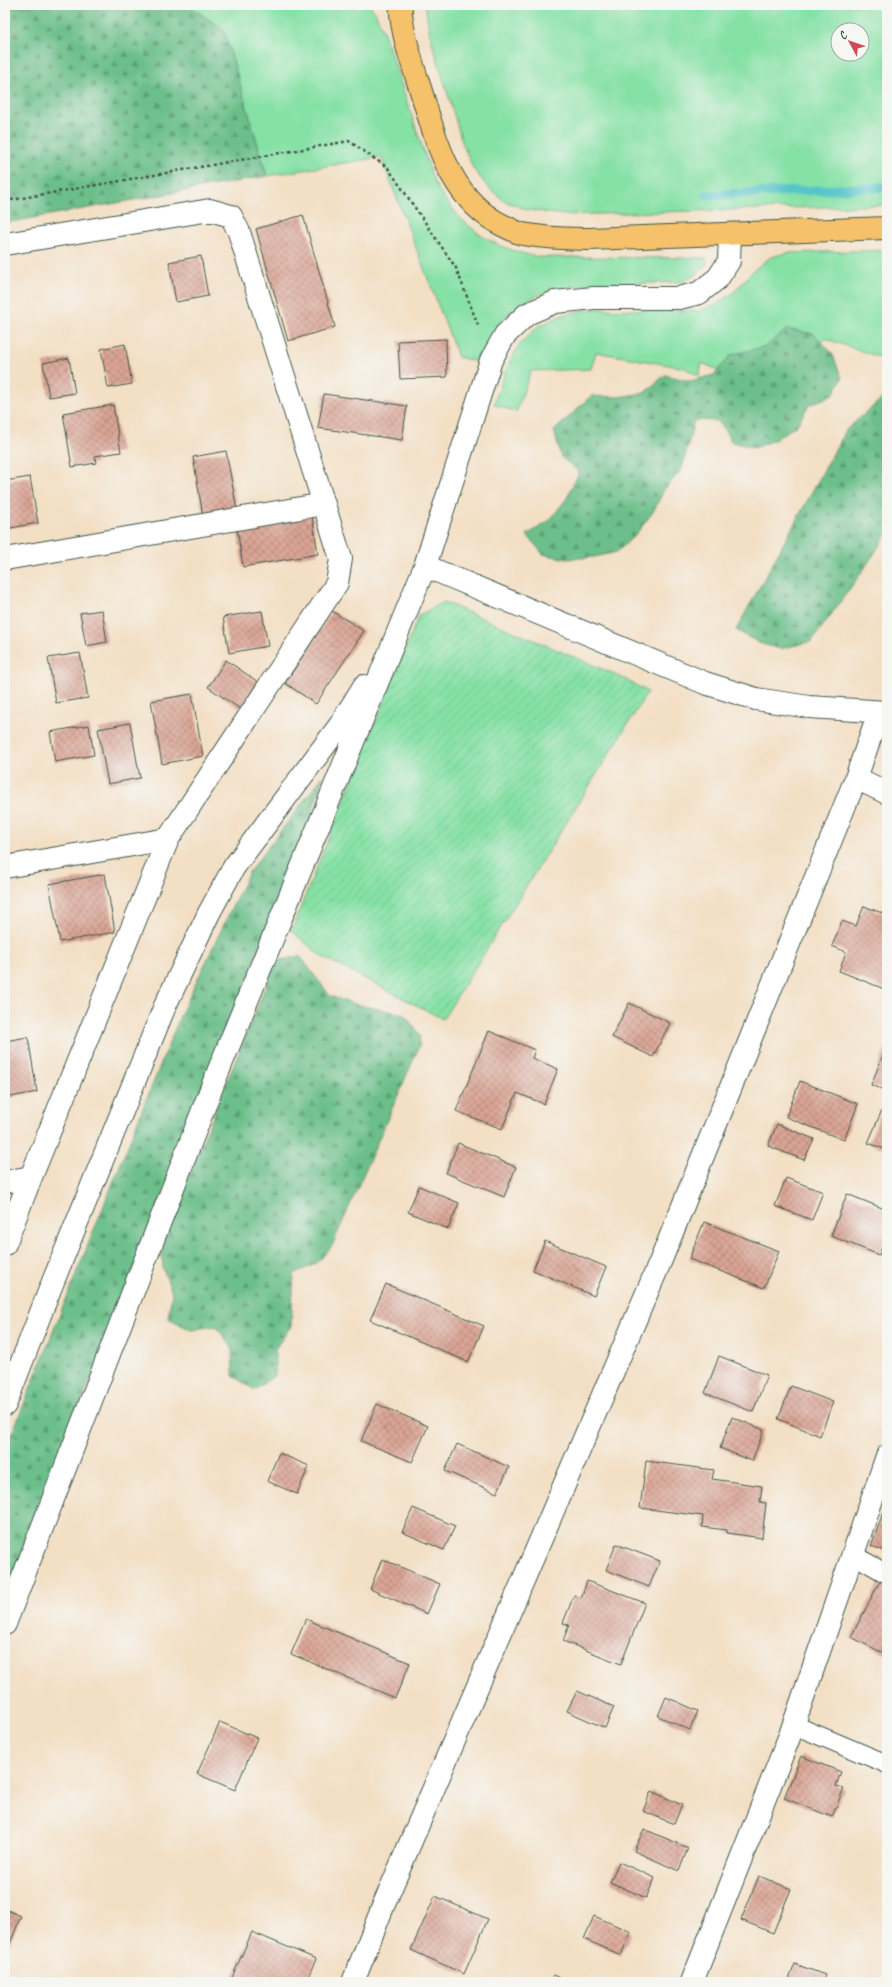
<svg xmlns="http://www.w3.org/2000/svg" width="892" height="1987" font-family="Caveat,sans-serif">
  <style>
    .grass { fill: #86e1a6; stroke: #528f6d; fill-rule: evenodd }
    .forest { fill: url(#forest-firs); stroke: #467e60 }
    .garden { fill: url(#garden-furrows); stroke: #528f6d }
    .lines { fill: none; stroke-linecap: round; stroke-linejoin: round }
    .stream { stroke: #57c5ca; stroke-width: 9 }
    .building { fill: url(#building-cross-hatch) }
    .lane-casing { stroke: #3f554a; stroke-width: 20 }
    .street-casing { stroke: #3f554a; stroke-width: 24 }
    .primary-casing { stroke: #3f554a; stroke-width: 24 }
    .path { stroke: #3f554a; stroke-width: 2.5; stroke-dasharray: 3 3; stroke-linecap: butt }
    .lane { stroke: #fff; stroke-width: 18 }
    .street { stroke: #fff; stroke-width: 22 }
    .primary { stroke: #f5c16b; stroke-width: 22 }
  </style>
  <defs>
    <pattern id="forest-firs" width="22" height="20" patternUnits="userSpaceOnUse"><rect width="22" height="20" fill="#6cbf8b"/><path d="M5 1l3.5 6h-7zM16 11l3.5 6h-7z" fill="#589c72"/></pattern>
    <pattern id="garden-furrows" width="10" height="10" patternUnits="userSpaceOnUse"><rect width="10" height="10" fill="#86e1a6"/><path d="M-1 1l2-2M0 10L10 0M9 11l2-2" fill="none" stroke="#73c290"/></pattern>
    <pattern id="building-cross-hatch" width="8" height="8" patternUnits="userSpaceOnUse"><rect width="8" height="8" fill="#daa494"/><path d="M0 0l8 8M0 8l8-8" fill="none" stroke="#b0877a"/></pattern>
  </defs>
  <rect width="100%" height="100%" fill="#f6f6f2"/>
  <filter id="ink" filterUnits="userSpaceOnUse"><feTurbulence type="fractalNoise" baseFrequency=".025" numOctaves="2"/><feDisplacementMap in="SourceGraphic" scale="8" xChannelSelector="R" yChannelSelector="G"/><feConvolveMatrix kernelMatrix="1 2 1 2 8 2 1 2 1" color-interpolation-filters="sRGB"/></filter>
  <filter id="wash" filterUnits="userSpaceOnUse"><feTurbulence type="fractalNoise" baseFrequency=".012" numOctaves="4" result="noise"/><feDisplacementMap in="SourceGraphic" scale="16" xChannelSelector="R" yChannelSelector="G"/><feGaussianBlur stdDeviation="0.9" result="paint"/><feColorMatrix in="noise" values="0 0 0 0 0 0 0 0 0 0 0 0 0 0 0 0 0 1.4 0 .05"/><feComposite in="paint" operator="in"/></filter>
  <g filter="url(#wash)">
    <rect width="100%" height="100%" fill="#f3dfc4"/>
    <!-- grass -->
    <path class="grass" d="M5 5H38L5 9Z
      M187 5H370L376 14 384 33 434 182C460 226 489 248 539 257L706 258 707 264 697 274 684 281C627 288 549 272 505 317 493 330 486 346 478 362L458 357 381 157 267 176 224 30Z
      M425 5H887V205L564 215 528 210 504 201 488 187 474 170 463 145 430 35ZM838 30H862V54H838Z
      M887 250V360L824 338 793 402 702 363 699 376 685 368 596 352 591 369 531 371 516 412 494 404 507 367 519 345 537 327 562 315 591 309 699 311 717 304 733 293 756 268 771 257 787 253Z"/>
    <!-- forest -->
    <path class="forest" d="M38 5H187L224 30 267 176 5 223V9Z
      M787 329 814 334 832 353 842 378 833 395 809 405 797 425 776 439 755 448 732 442 718 421 694 420 682 469 664 490 653 512 636 534 617 552 594 557 567 559 543 554 527 535 550 520 567 498 579 472 561 457 554 431 591 396 618 397 644 393 665 375 690 381 714 375 731 355 766 346Z
      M887 394V534L864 569 812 641 780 649 759 643 736 630 846 430Z
      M323 776 311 816 5 1598V1451L180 1016 249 872Z
      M300 956 330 996 354 1004 404 1014 420 1035 419 1047 332 1246 317 1263 294 1274 291 1326 275 1349V1375L255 1390 233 1376 232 1348 216 1326 191 1330 168 1318 172 1293 163 1269 161 1244 276 961Z"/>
    <!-- garden -->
    <path class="garden" d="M444 602 619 676 648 692 443 1019 321 956 291 931 419 615Z"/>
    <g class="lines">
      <!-- stream -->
      <path class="stream" d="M706 195 887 187"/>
    </g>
    <g id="blocks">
      <!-- building -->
      <path class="building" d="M303 215 335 327 288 341 256 229Z
        M201 256 208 296 176 302 169 262Z
        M446 339 447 377 400 379 398 341Z
        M125 344 132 384 108 388 101 349Z
        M69 358 75 393 49 397 43 363Z
        M324 394 407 406 402 440 318 428Z
        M113 405 121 452 95 456 96 463 72 467 63 413Z
        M226 451 237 510 203 516 193 457Z
        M30 477 38 523 5 529V481Z
        M312 515 318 554 243 567 237 528Z
        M102 610 107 642 86 646 80 613Z
        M262 611 268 646 229 653 223 617Z
        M332 611 364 631 316 704 285 683Z
        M80 653 88 698 56 703 48 658Z
        M226 660 261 684 243 711 208 687Z
        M192 694 203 756 162 764 151 701Z
        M130 723 140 778 108 784 98 729Z
        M89 725 94 755 55 762 50 732Z
        M105 874 115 932 60 942 49 884Z
        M864 906 887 915V990L839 971 846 952 832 946 842 921 856 926Z
        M629 1003 670 1023 653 1057 612 1037Z
        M489 1031 535 1050 532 1058 558 1069 544 1104 517 1093 502 1129 456 1111Z
        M28 1037 37 1092 5 1098V1041Z
        M887 1045V1091L871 1085Z
        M800 1081 858 1104 844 1140 786 1117Z
        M882 1110 887 1112V1150L868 1143Z
        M777 1124 814 1139 804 1160 768 1146Z
        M458 1143 516 1167 504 1197 446 1173Z
        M786 1178 823 1192 812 1220 775 1206Z
        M419 1186 459 1203 448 1229 408 1212Z
        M847 1194 887 1210V1235L879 1255 831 1236Z
        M704 1222 779 1251 764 1288 689 1259Z
        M545 1241 606 1267 594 1296 533 1270Z
        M386 1284 484 1326 468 1362 370 1320Z
        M719 1356 767 1375 753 1412 705 1393Z
        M791 1386 833 1402 820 1436 778 1419Z
        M377 1404 428 1426 412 1462 361 1441Z
        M732 1417 764 1430 752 1461 720 1448Z
        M457 1444 509 1467 497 1493 445 1471Z
        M279 1453 309 1466 297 1494 267 1481Z
        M646 1461 714 1470 712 1479 762 1486 760 1502 766 1503 762 1538 727 1533V1530L702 1527 703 1516 640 1508Z
        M413 1508 455 1526 444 1550 402 1532Z
        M883 1513 887 1514V1552L871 1546Z
        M616 1544 660 1561 649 1587 606 1570Z
        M382 1559 440 1584 427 1614 370 1589Z
        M587 1581 645 1603 621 1664 563 1641 569 1625 563 1623 574 1595 581 1598Z
        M880 1581 887 1584V1655L851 1637Z
        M306 1619 410 1663 395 1698 291 1654Z
        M577 1691 614 1707 605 1728 567 1711Z
        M666 1697 698 1711 690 1730 658 1716Z
        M220 1722 257 1738 235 1790 197 1774Z
        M801 1756 841 1772 836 1786 844 1788 832 1817 784 1798Z
        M651 1791 682 1805 674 1824 643 1811Z
        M644 1829 688 1848 679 1871 634 1851Z
        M619 1862 655 1878 646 1898 610 1882Z
        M759 1876 791 1889 773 1933 741 1920Z
        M435 1896 488 1919 464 1974 411 1950Z
        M5 1909 21 1916 8 1949 5 1948Z
        M594 1916 631 1932 621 1955 584 1939Z
        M252 1932 316 1959 306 1982H230Z
        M795 1964 825 1975 822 1982H788Z
        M554 1975 569 1982H550Z"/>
    </g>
  </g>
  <g filter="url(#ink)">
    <use href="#blocks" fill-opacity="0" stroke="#3f554a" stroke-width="1"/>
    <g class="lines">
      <defs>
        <path id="lane" d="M852 1554 887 1574
          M794 1725 887 1764"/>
        <path id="street" d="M5 244 210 210 231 216 239 232 341 559 337 583 168 839 31 1177 5 1182
          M5 559 324 504
          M425 566 705 683 756 699 809 707 887 712
          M856 778 887 793
          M5 867 168 839
          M5 1244 31 1177
          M5 1405 52 1284 165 1006 209 913 234 867 340 725 364 686
          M5 1624 213 1084 425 566 491 360 505 335 527 314 555 302 594 298H679L699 293 718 278 729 261 730 234
          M353 1982 384 1904 661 1260 856 778 879 712
          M692 1982 790 1735 887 1456"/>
        <path id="primary" d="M401 5C399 26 414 69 421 91 437 143 451 202 506 227 511 229 517 233 523 234 545 238 567 239 589 239L887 228"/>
      </defs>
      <!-- lane casing -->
      <use href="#lane" class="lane-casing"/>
      <!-- street casing -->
      <use href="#street" class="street-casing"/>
      <!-- primary casing -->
      <use href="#primary" class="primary-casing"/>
      <!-- path -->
      <path class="path" d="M5 201 349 141 388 168 456 268 479 328"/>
      <!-- lane -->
      <use href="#lane" class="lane"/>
      <!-- street -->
      <use href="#street" class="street"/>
      <!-- primary -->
      <use href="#primary" class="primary"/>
    </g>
  </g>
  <!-- margin -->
  <rect width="892" height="1987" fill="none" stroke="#f6f6f2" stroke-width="20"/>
  <!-- north arrow -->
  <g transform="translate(850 42) rotate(310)"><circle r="19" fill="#f6f6f2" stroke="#a0aca6"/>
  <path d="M0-3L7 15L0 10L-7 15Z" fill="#d1495b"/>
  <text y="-6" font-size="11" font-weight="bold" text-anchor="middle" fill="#1f3d34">С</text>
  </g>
</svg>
